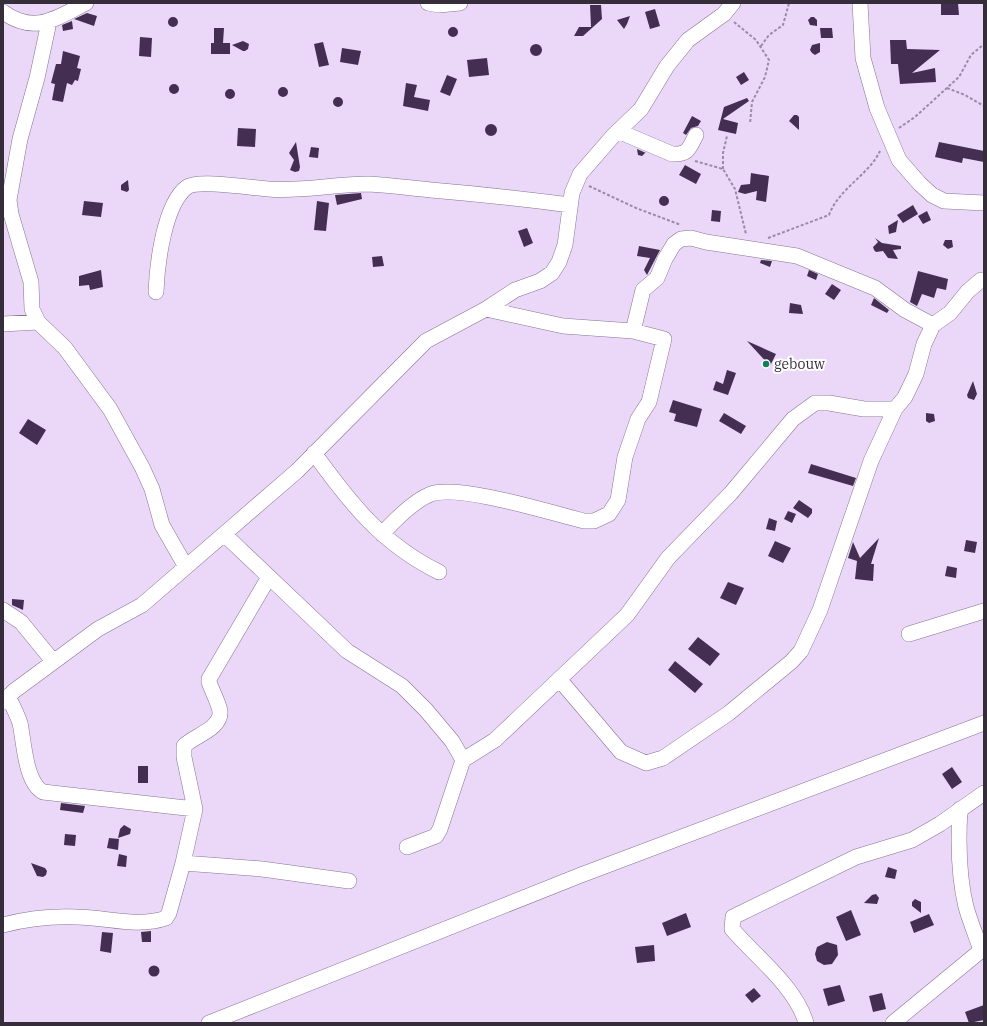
<svg xmlns="http://www.w3.org/2000/svg" width="987" height="1026" font-family="'IBM Plex Serif',serif">
  <style>
    .building { fill: #442f52 }
    .lines { fill: none; stroke-linecap: round; stroke-linejoin: round }
    .minor-casing { stroke: #857491; stroke-width: 16 }
    .path { stroke: #998ba3; stroke-width: 2; stroke-dasharray: 3 2; stroke-linecap: butt }
    .minor { stroke: #fff; stroke-width: 15 }
    .poi-dot { fill: #107e5a; stroke: #fff; stroke-width: 1.5 }
    .labels { text-anchor: middle; stroke-width: 4; stroke-linejoin: round; paint-order: stroke }
    .poi-label { font-size: 14px; fill: #352e3a; stroke: #fff; text-anchor: start }
  </style>
  <rect width="100%" height="100%" fill="#ebd8f9"/>
  <!-- building -->
  <path class="building" d="M941 3H958L959 15H941Z
    M590 5H601L602 19 583 36H574L579 27H591Z
    M655 9 660 26 650 29 645 12Z
    M87 13 97 16 94 26 74 19Z
    M630 16 627 24 624 29 617 20Z
    M168 22a5 5 0 1 1 10 0a5 5 0 1 1-10 0Z
    M811 17H814L817 20V26L810 25 808 20Z
    M72 21 73 29 63 31 62 25Z
    M448 32a5 5 0 1 1 10 0a5 5 0 1 1-10 0Z
    M214 28H224L223 43H230V54H211V43H214Z
    M820 28H832L833 38H821Z
    M140 37 152 38 151 57 139 56Z
    M890 40H906L907 49 940 50 912 73 935 68 936 82 900 84 898 64H891Z
    M243 41 249 44 248 49 245 51H243L232 45Z
    M323 42 329 65 319 67 314 44Z
    M820 43V52L815 55 812 53 810 50 812 45Z
    M530 50a6 6 0 1 1 12 0a6 6 0 1 1-12 0Z
    M342 48 361 51 358 65 340 62Z
    M63 51 80 56 77 68 81 69 78 81 75 80 72 85 67 83 63 102 52 100 55 84 51 83 56 64H61Z
    M487 58 489 75 469 77 467 60Z
    M744 72 749 80 741 85 736 77Z
    M447 75 457 79 450 96 440 92Z
    M406 83 417 85 414 97 430 100 428 111 403 106Z
    M169 89a5 5 0 1 1 10 0a5 5 0 1 1-10 0Z
    M278 92a5 5 0 1 1 10 0a5 5 0 1 1-10 0Z
    M225 94a5 5 0 1 1 10 0a5 5 0 1 1-10 0Z
    M333 102a5 5 0 1 1 10 0a5 5 0 1 1-10 0Z
    M747 98 749 101 723 119 738 123 736 134 718 130 724 107Z
    M794 115H797L799 117V130L789 121Z
    M692 116 701 121 698 126 691 128 686 135 683 133Z
    M485 130a6 6 0 1 1 12 0a6 6 0 1 1-12 0Z
    M238 128 256 129 255 147 237 146Z
    M296 142 300 167 299 171 295 172 290 170 294 160 289 153Z
    M939 142 984 151V162L963 158 962 163 935 157Z
    M311 147 319 148 318 158 309 157Z
    M637 149 646 153H645L642 156 638 155Z
    M685 165 701 174 696 184 679 175Z
    M751 173 769 176 766 202 756 200 757 191 745 194 738 192 741 185 750 184Z
    M128 180 129 190 127 192 121 190V185Z
    M361 193 362 199 337 205 335 195Z
    M659 201a5 5 0 1 1 10 0a5 5 0 1 1-10 0Z
    M84 201 103 203 101 217 82 215Z
    M317 201 329 203 326 231 314 230Z
    M913 205 918 214 903 223 897 215Z
    M712 210 721 211 720 222 711 221Z
    M927 211 931 220 923 224 918 216Z
    M898 220 896 232 889 234 888 226Z
    M527 228 533 243 524 247 518 231Z
    M875 238 882 243 901 246V249L893 250 898 259 888 258 883 251 876 252 874 250 873 247 878 242Z
    M945 240H952L953 247 948 249 943 245Z
    M639 246 660 250 647 275 644 270 650 258 637 256Z
    M382 256 384 266 373 267 372 257Z
    M761 260 772 261 770 267 760 263Z
    M101 270 103 287 90 290 89 285 79 286V276Z
    M809 270 818 274 816 280 807 276Z
    M918 271 948 279 946 290 937 288 934 298 922 294 917 306 910 302Z
    M832 284 841 290 834 300 825 294Z
    M874 298 889 310 887 313 871 305Z
    M790 303 801 305 803 314 789 313Z
    M747 341 776 354 770 366Z
    M727 370 736 373 728 395 713 390 716 381 723 384Z
    M973 381 977 394 974 400 968 398 967 395Z
    M673 400 702 409 697 427 674 421 676 414 669 412Z
    M724 413 746 426 741 434 719 421Z
    M926 413 934 414 935 421 929 423 926 421Z
    M28 419 46 430 37 445 19 433Z
    M811 464 856 478 853 486 808 473Z
    M799 500 812 509V513L808 518 793 508Z
    M788 511 796 514 792 523 784 519Z
    M769 518 777 521 775 531 766 529Z
    M879 538 871 564H874L873 581 855 579 857 561 848 558 853 542 860 558Z
    M966 540 977 542 975 553 964 551Z
    M775 541 791 548 783 563 768 556Z
    M947 566 957 568 956 578 945 576Z
    M728 582 744 588 736 605 720 598Z
    M12 599 24 600 23 610 12 605Z
    M698 637 720 654 710 666 688 649Z
    M675 661 703 684 695 693 668 670Z
    M138 766H148V783H138Z
    M952 767 962 782 952 789 942 774Z
    M61 803 85 806 83 813 60 810Z
    M124 825 131 829 130 834 118 838 120 829Z
    M65 834 76 835 75 846 64 845Z
    M109 838 119 839 118 850 107 848Z
    M119 854 127 856 126 867 117 866Z
    M31 863 45 868 47 871 46 875 43 877 37 876Z
    M888 867 897 870 895 879 885 877Z
    M876 894 879 898 877 904 864 903 872 895Z
    M915 899 921 902V913L912 906V902Z
    M851 910 861 935 846 941 836 917Z
    M686 913 691 927 667 936 662 923Z
    M929 914 934 925 914 933 910 922Z
    M151 931V942H142L141 932Z
    M102 932 113 933 111 953 100 951Z
    M827 942 837 945 838 955 832 964 824 965 817 961 815 954 817 947Z
    M654 945 655 961 637 963 635 947Z
    M148.5 971a5.5 5.5 0 1 1 11 0a5.5 5.5 0 1 1-11 0Z
    M840 985 845 1001 828 1006 823 989Z
    M754 988 761 996 752 1003 745 995Z
    M882 993 886 1009 873 1012 869 996Z
    M984 1005V1020L969 1023 965 1012Z"/>
  <g class="lines">
    <defs>
      <path id="minor" d="M428 3 439 5 460 3
        M860 3 863 58 877 108 899 160 920 184 932 195 944 201 984 203
        M3 12C35 35 56 18 86 3
        M49 22 37 78 20 139 9 200 11 214 31 282 32 309 38 322 65 348 110 409 142 467 152 489 162 525 186 567
        M618 131 672 154C688 155 689 149 696 135
        M156 292C157 265 164 204 187 187 198 179 253 188 268 189 302 192 335 184 368 184 389 185 410 188 431 190 478 194 524 199 570 205
        M486 309 563 326 633 331 643 290 657 278 665 259 674 244 681 239 691 238 706 242 797 256 875 288 905 310 933 325
        M3 324 38 322
        M314 453C350 503 382 544 439 572
        M382 534C393 522 415 500 431 494 460 484 551 513 584 521H594L609 514 618 500 625 457 638 419 649 402 664 339 633 331
        M225 535 347 651 402 686 426 710 452 741 463 760
        M3 610 21 622 53 661
        M909 634 984 611
        M559 679 621 752 646 763 663 758 729 713 791 662 801 651 820 610 871 461 895 409
        M8 696C12 705 17 714 20 723 24 741 25 782 43 792L195 809
        M3 702 14 691 98 629 142 605 297 471 426 341 486 309 515 290 540 281 552 273 559 262 565 245 572 193 580 174 613 136 641 109 667 66 688 40 724 14 733 3
        M960 809C958 842 958 874 966 907 970 921 976 936 981 950
        M407 847 436 836 440 829 463 760 495 740 627 615 668 558 731 493 793 419 815 403H829L864 409H895L905 397 916 374 924 344 933 325 950 313 968 291 981 280H984
        M183 863 195 809 184 757V746C193 736 222 729 220 711 218 701 212 691 209 682V679L269 577
        M3 925C26 919 52 916 77 917 106 917 137 928 166 918L169 913 183 863 262 869 349 881
        M209 1023 581 875 984 723
        M806 1023C796 987 756 957 732 929L733 917 856 857 912 840 940 824 984 793
        M893 1023 984 948"/>
    </defs>
    <!-- minor casing -->
    <use href="#minor" class="minor-casing"/>
    <!-- path -->
    <path class="path" d="M734 22 756 40 769 60 765 77 752 102 750 124
      M761 46 769 35 783 25 789 3
      M947 88 965 95 984 106
      M899 128 915 117 959 77 971 55 984 44
      M695 161 723 169 735 189 746 234
      M723 169V153L727 136
      M589 186 636 208 681 225
      M768 238 829 215C839 188 868 176 880 151"/>
    <!-- minor -->
    <use href="#minor" class="minor"/>
  </g>
  <!-- markers -->
  <circle class="poi-dot" cx="766" cy="364" r="4"/>
  <g class="labels">
    <!-- poi labels -->
    <g class="poi-label">
      <text x="774" y="369">gebouw</text>
    </g>
  </g>
  <!-- border -->
  <rect width="987" height="1026" fill="none" stroke="#352e3a" stroke-width="8"/>
</svg>
